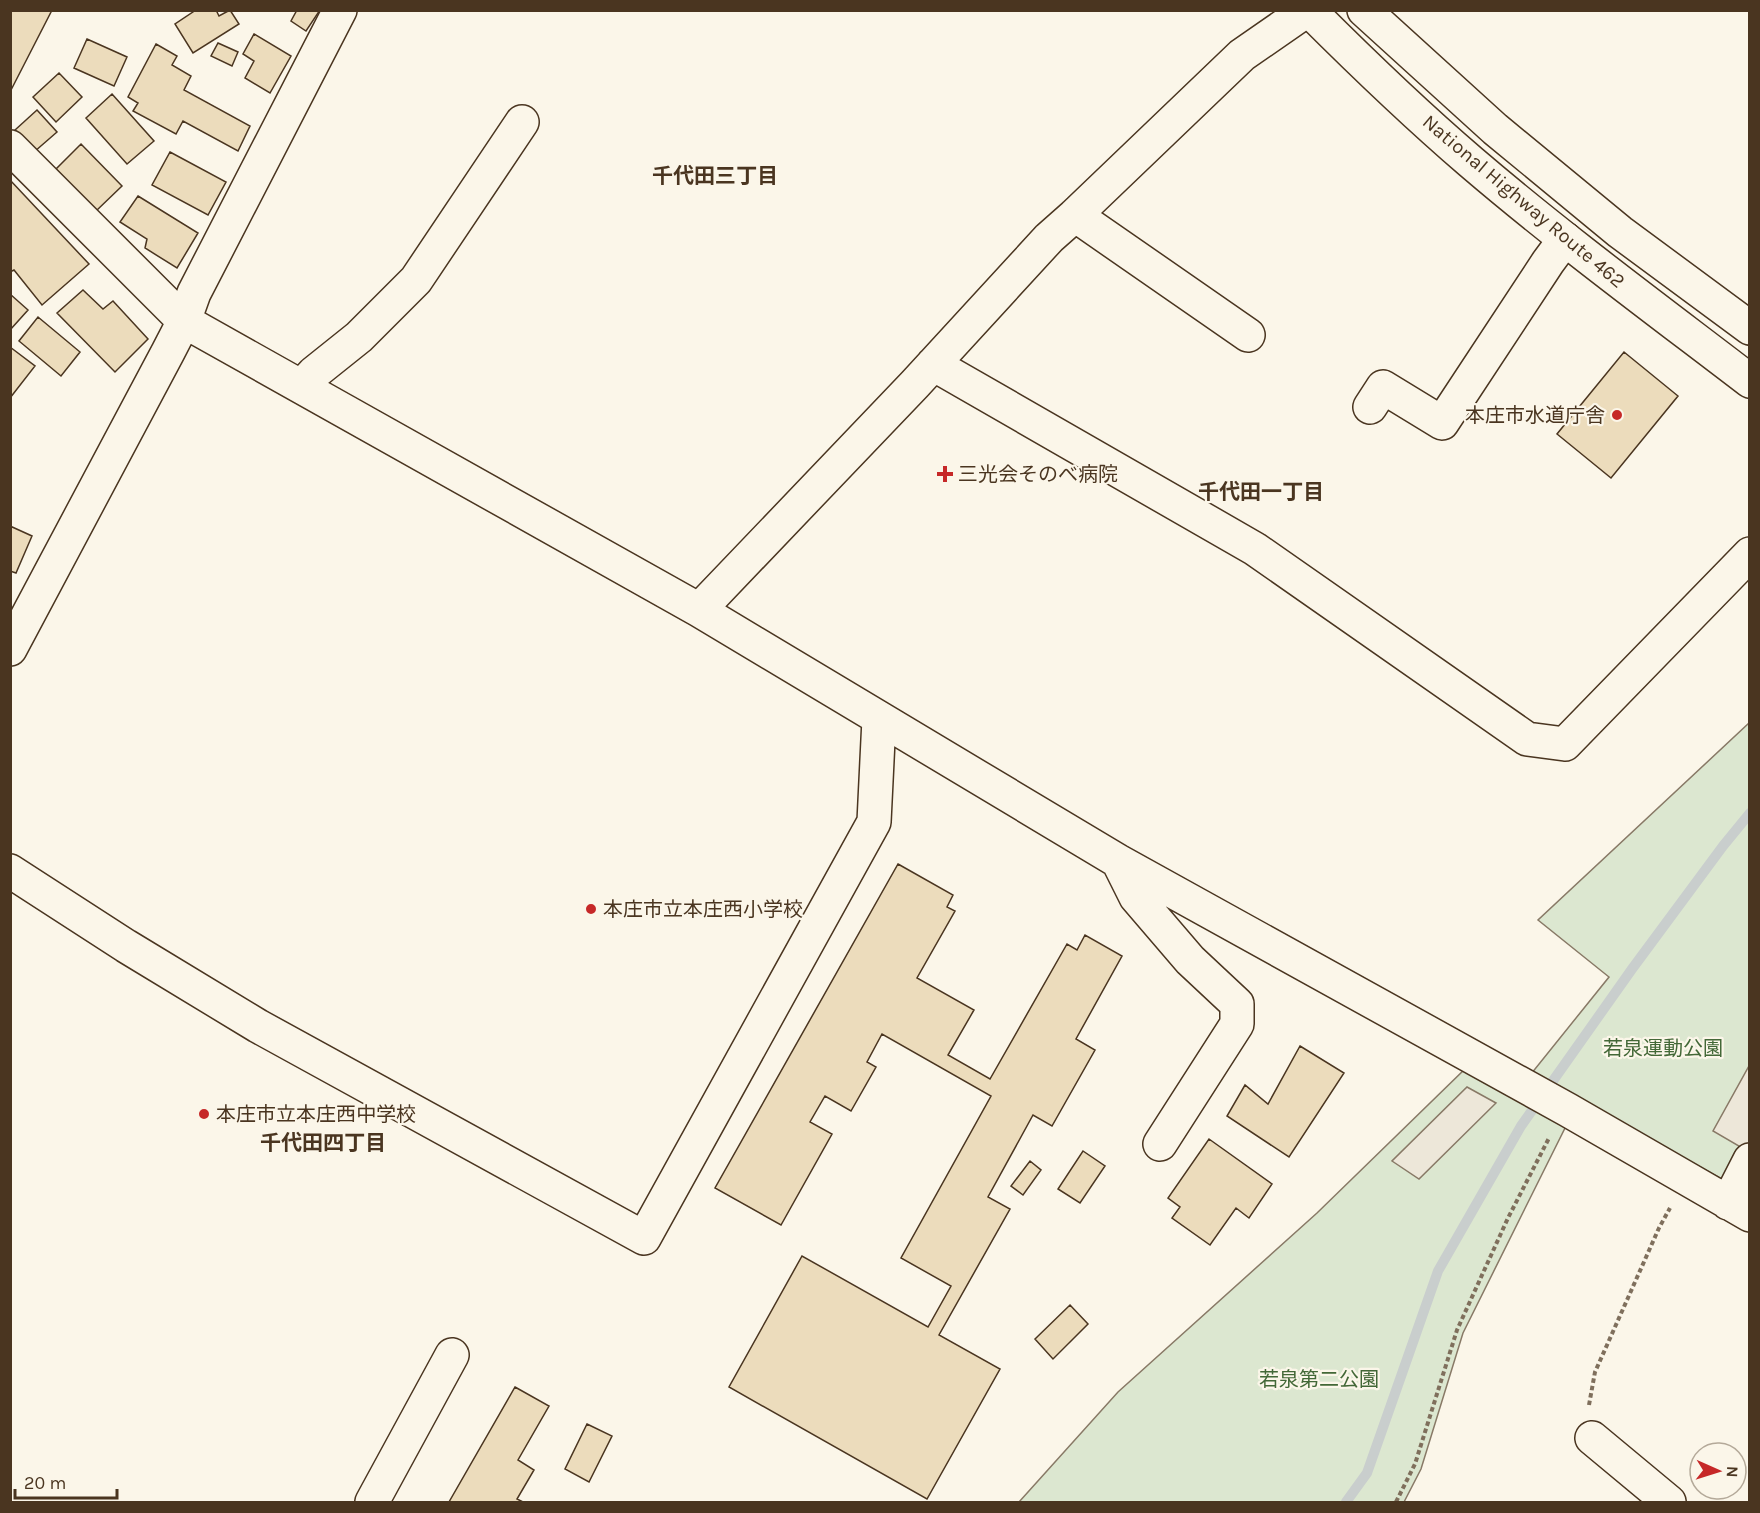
<svg xmlns="http://www.w3.org/2000/svg" width="1760" height="1513" font-family="Karla,'Noto Sans JP',sans-serif">
  <style>
    .green { fill: #dce7d0; stroke: #887966; stroke-width: 1.5 }
    .parking { fill: #ede7d9; stroke: #887966; stroke-width: 1.5 }
    .lines { fill: none; stroke-linecap: round; stroke-linejoin: round }
    .stream { stroke: #c9cecd; stroke-width: 10 }
    .building { fill: #ecdcbc; stroke: #4a3520; stroke-width: 1.5 }
    .minor-casing { stroke: #4a3520; stroke-width: 36 }
    .highway-casing { stroke: #4a3520; stroke-width: 36 }
    .path { stroke: #7f6f5c; stroke-width: 4; stroke-dasharray: 4.5 3; stroke-linecap: butt }
    .minor { stroke: #fbf6e9; stroke-width: 33 }
    .highway { stroke: #fbf6e9; stroke-width: 33 }
    .poi-dot { fill: #c62828; stroke: #fbf6e9; stroke-width: 2 }
    .labels { text-anchor: middle; stroke-width: 4.5; stroke-linejoin: round; paint-order: stroke }
    .street-label { font-size: 20px; fill: #4a3520; stroke: #fbf6e9 }
    .poi-label { font-size: 20px; fill: #4a3520; stroke: #fbf6e9; text-anchor: start }
    .park-label { font-size: 20px; fill: #436837; stroke: #fbf6e9 }
    .neighbourhood-label { font-size: 21px; font-weight: bold; fill: #4a3520; stroke: #fbf6e9 }
  </style>
  <rect width="100%" height="100%" fill="#fbf6e9"/>
  <!-- green -->
  <path class="green" d="M1749 723V1194L1531 1074 1609 977 1538 920Z
    M1465 1069 1566 1126 1463 1333 1421 1469 1404 1502H1019L1118 1392 1317 1213Z"/>
  <!-- parking -->
  <path class="parking" d="M1749 1066V1152L1713 1131Z
    M1467 1087 1496 1103 1419 1179 1392 1161Z"/>
  <g class="lines">
    <!-- stream -->
    <path class="stream" d="M1346 1502 1367 1473 1438 1271 1521 1126 1632 969 1723 846 1750 813"/>
  </g>
  <!-- building -->
  <path class="building" d="M10 10H48L51 12 10 92Z
    M196 10H216L219 16 230 10 239 24 193 53 175 24Z
    M297 10H320L306 31 291 21Z
    M254 34 291 56 270 93 245 78 254 61 243 54Z
    M87 39 127 57 114 86 74 68Z
    M218 43 238 52 232 66 211 56Z
    M156 44 177 56 172 65 191 76 184 90 250 126 238 151 183 121 176 134 133 111 138 103 128 97Z
    M59 73 82 97 56 122 33 97Z
    M112 94 154 141 127 164 86 118Z
    M37 110 57 132 34 152 15 130Z
    M81 144 122 186 96 211 56 169Z
    M170 152 226 182 208 215 152 185Z
    M10 180 89 264 42 305 14 270 10 272Z
    M138 196 198 233 177 268 145 248 147 239 120 222Z
    M83 290 103 309 113 301 148 339 115 372 57 313Z
    M10 294 28 310 10 330Z
    M38 317 80 352 61 376 19 341Z
    M10 347 35 366 10 398Z
    M1624 352 1678 396 1611 478 1557 434Z
    M10 526 32 536 16 573 10 571Z
    M898 864 953 895 947 907 955 911 917 978 974 1010 948 1055 990 1079 1067 944 1077 950 1085 935 1122 956 1076 1039 1095 1050 1052 1126 1033 1115 988 1197 1010 1209 939 1335 1000 1369 927 1499 729 1387 802 1256 928 1327 951 1286 901 1258 991 1096 882 1034 867 1062 876 1067 851 1111 825 1096 810 1122 832 1134 781 1225 715 1188Z
    M1300 1046 1344 1073 1289 1157 1227 1116 1245 1085 1268 1104Z
    M1209 1139 1272 1184 1249 1218 1236 1208 1210 1245 1172 1218 1180 1207 1168 1198Z
    M1083 1151 1105 1166 1080 1203 1058 1189Z
    M1030 1161 1041 1170 1023 1195 1011 1186Z
    M1070 1305 1088 1324 1053 1359 1035 1339Z
    M515 1387 549 1406 518 1460 534 1470 517 1499 523 1502H449Z
    M587 1424 612 1436 589 1482 565 1469Z"/>
  <g class="lines">
    <defs>
      <path id="minor" d="M10 147 184 321 699 610 1118 861 1568 1110 1750 1215
        M1075 215 1248 335
        M933 364 1255 549 1527 739 1565 744 1750 554
        M302 386 314 373 359 337 416 280 522 122
        M1370 407 1383 387 1442 423 1548 262 1565 239
        M699 610 915 384 1049 238 1075 215 1242 55 1307 10
        M10 649 168 352 184 321 194 293 340 10
        M1118 861 1136 897 1190 960 1237 1004V1024L1160 1144
        M10 871 126 946 258 1026 644 1238 874 822 879 719
        M1728 1203 1750 1160
        M1592 1438 1669 1502
        M372 1502 452 1355"/>
      <path id="highway" d="M1309 10C1361 62 1415 114 1471 162 1561 239 1656 309 1750 381
        M1364 10 1495 129 1620 232 1750 328"/>
    </defs>
    <!-- minor casing -->
    <use href="#minor" class="minor-casing"/>
    <!-- highway casing -->
    <use href="#highway" class="highway-casing"/>
    <!-- path -->
    <path class="path" d="M1589 1405 1595 1372 1659 1228 1670 1208
      M1396 1502 1415 1464 1457 1330 1508 1218 1549 1138"/>
    <!-- minor -->
    <use href="#minor" class="minor"/>
    <!-- highway -->
    <use href="#highway" class="highway"/>
  </g>
  <!-- markers -->
  <g class="poi-dot">
    <circle cx="1617" cy="415" r="6"/>
    <path d="M942 465h6v6h6v6h-6v6h-6v-6h-6v-6h6z"/>
    <circle cx="591" cy="909" r="6"/>
    <circle cx="204" cy="1114" r="6"/>
  </g>
  <g class="labels">
    <!-- street labels -->
    <g class="street-label">
      <text transform="translate(1524 201) rotate(40)" y="7">National Highway Route 462</text>
    </g>
    <!-- poi labels -->
    <g class="poi-label">
      <text x="1605" y="422" text-anchor="end">本庄市水道庁舎</text>
      <text x="958" y="481">三光会そのべ病院</text>
      <text x="603" y="916">本庄市立本庄西小学校</text>
      <text x="216" y="1121">本庄市立本庄西中学校</text>
    </g>
    <!-- park labels -->
    <g class="park-label">
      <text x="1663" y="1055">若泉運動公園</text>
      <text x="1319" y="1386">若泉第二公園</text>
    </g>
    <!-- neighbourhood labels -->
    <g class="neighbourhood-label">
      <text x="715" y="183">千代田三丁目</text>
      <text x="1261" y="499">千代田一丁目</text>
      <text x="323" y="1150">千代田四丁目</text>
    </g>
  </g>
  <!-- border -->
  <rect width="1760" height="1513" fill="none" stroke="#4a3520" stroke-width="24"/>
  <!-- north arrow -->
  <g transform="translate(1718 1471) rotate(93)"><circle r="28" fill="#fbf6e9" stroke="#b4a999" stroke-width="1.5"/>
  <path d="M0-4.5L10 22L0 15L-10 22Z" fill="#c62828"/>
  <text y="-9" font-size="16" font-weight="bold" text-anchor="middle" fill="#4a3520">N</text>
  </g>
  <!-- scale -->
  <path d="M15 1489v9h102v-9" fill="none" stroke="#4a3520" stroke-width="3"/>
  <text x="24" y="1489" font-size="18" fill="#4a3520" stroke="#fbf6e9" stroke-width="4.5" paint-order="stroke">20 m</text>
</svg>
